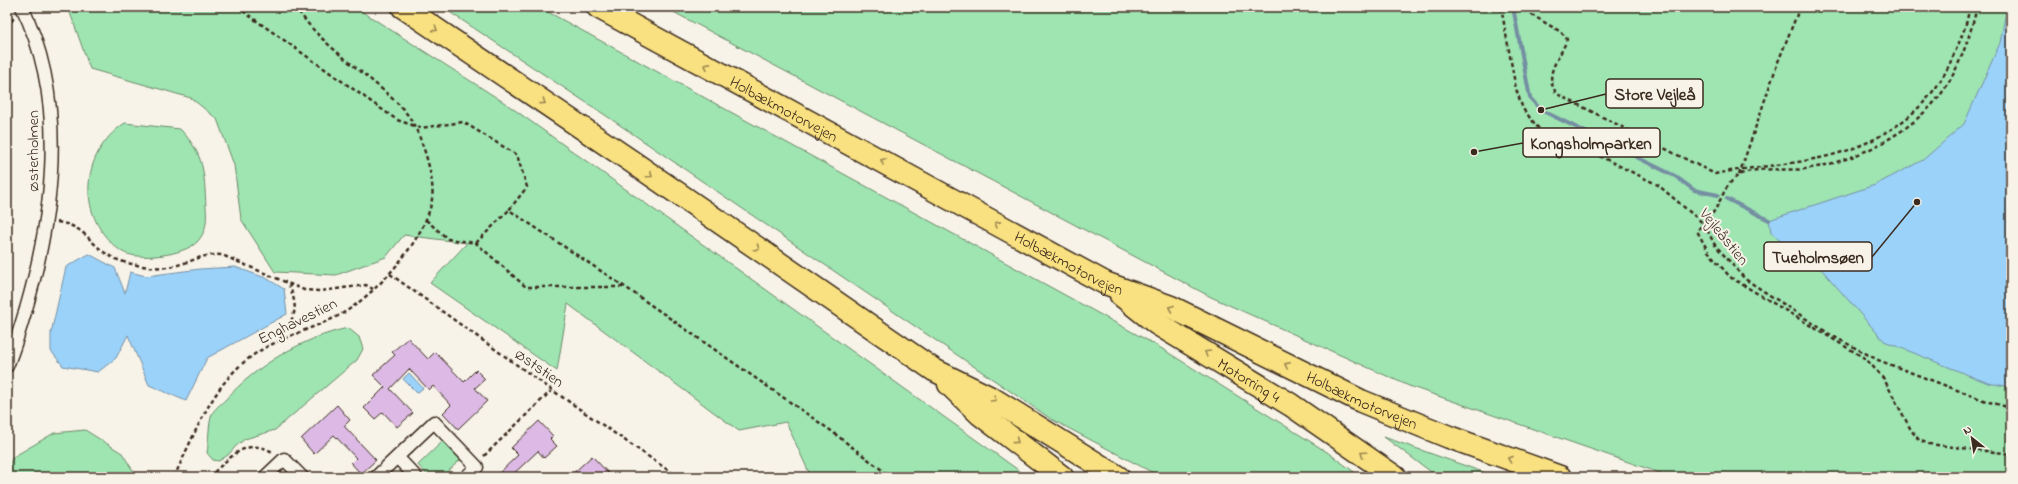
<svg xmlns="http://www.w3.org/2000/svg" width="2018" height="484" font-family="'Indie Flower',sans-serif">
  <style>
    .green { fill: #9ee5b2; stroke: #6c8868 }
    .water { fill: #9bd2fa; stroke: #758fa2 }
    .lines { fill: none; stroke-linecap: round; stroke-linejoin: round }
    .stream { stroke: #758fa2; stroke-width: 4 }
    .building { fill: #dcbae5; stroke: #3b2a1e }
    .street-casing { stroke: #3b2a1e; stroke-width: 15 }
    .highway-casing { stroke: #3b2a1e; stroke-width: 25 }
    .path { stroke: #3b2a1e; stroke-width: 2.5; stroke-dasharray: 4 3; stroke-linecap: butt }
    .street { stroke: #f7f3e8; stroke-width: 12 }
    .highway { stroke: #f9e181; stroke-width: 22 }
    .oneway { stroke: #9a8650 }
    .labels { text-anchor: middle; stroke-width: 4; stroke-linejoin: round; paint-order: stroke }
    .street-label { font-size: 16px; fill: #3b2a1e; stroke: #f7f3e8 }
    .leader { fill: none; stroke: #3b2a1e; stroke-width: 1.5 }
    .callout-dot { fill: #3b2a1e; stroke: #f7f3e8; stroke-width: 1.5 }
    .callout { fill: #f7f3e8; stroke: #3b2a1e; stroke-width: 1.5 }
    .callout-label { font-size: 17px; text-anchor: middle; font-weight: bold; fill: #3b2a1e }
  </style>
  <rect width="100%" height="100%" fill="#f7f3e8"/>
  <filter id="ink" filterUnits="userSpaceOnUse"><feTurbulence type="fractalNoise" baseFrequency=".025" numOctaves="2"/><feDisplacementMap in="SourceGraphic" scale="8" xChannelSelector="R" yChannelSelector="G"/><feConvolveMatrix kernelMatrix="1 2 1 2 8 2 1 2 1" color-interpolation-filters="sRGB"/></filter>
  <g filter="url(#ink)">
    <!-- green -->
    <path class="green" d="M68 7H355L505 103 1028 477H811L786 422 739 431 568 304 557 371 430 283 467 243 404 235 386 257 336 275 275 272 241 219 234 165 217 119 191 98 90 69Z
      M442 7H539L1156 345 1327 452 1361 477H1161L1051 419 608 117Z
      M664 7H2011V477H1679L1657 472 1409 386 1211 297Z
      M125 123 180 129C205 155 204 172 206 207 207 220 207 230 198 241 186 255 137 262 121 251 76 219 79 153 125 123Z
      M348 328 359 337 363 349 357 360 275 430 245 439 236 446 228 455 219 461 213 460 207 453C209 441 208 425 212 414 214 409 221 404 225 400 257 365 302 338 348 328Z
      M85 430 122 453 137 477H7V469L13 457 54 433Z
      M1384 437 1497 477H1438Z
      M444 440 461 459 442 477H429L418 465Z"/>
    <!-- water -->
    <path class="water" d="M2007 7H2011V387L1988 383 1884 341 1822 270 1771 233 1769 220 1875 185 1923 160 1964 124 2000 43Z
      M89 254 115 268 125 293 130 272 146 276 200 269 235 267 266 278 284 289 287 314 207 358 186 401 149 385 128 335 116 358 98 372 63 366 51 351V333L66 267Z
      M409 373 423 388 417 393 403 379Z"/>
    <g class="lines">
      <!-- stream -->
      <path class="stream" d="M1513 7 1530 98 1541 110 1675 176 1694 190 1718 195
        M1727 199 1769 220"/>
    </g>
    <!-- building -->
    <path class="building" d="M408 338 428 359 435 352 464 382 476 370 485 379 475 388 487 401 458 429 443 413 451 405 433 386 429 390 409 369 390 389 413 413 397 427 383 412 375 419 364 408 385 387 373 375 395 355 392 352Z
      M337 405 350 420 344 426 376 460 361 474 351 463 356 458 334 435 314 454 301 439Z
      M539 421 553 436 550 439 557 446 544 458 538 451 510 477H495L518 455 511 448Z
      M592 456 612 477H569Z"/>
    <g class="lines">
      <defs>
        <path id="street" d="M7 366C15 347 20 328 26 309 54 212 68 101 22 7
          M397 457 416 477
          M265 477 284 459 302 477
          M376 477 434 422 477 467 466 477"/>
        <g id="highway">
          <path d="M403 7 631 161 934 370 993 399 1118 477"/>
          <path id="s1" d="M598 7 1105 283 1171 307 1361 401 1449 437 1560 477"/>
          <path id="s2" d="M1121 295 1156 323 1291 405 1395 477"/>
          <path d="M949 384 980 414 1062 477"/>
        </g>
      </defs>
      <!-- street casing -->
      <use href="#street" class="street-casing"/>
      <!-- highway casing -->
      <use href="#highway" class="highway-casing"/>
      <!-- path -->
      <path class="path" d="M237 7 397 120 421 128 463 122 517 155 527 187 509 210 625 287 830 430 891 477
        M1501 7 1516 89 1523 109 1539 129 1569 141 1658 185 1704 224 1715 245 1745 279 1831 335 1878 360 1986 401 2011 408
        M1531 7 1532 15 1561 32 1567 39C1560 60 1542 73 1557 94L1715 174C1748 167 1781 166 1814 159 1871 149 1927 116 1951 61 1958 45 1968 25 1969 7
        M1977 7C1970 36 1959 70 1941 94 1910 134 1855 162 1805 169 1786 171 1756 166 1739 175 1726 183 1722 198 1715 210 1710 217 1703 224 1697 231L1708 251 1730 277 1866 359 1884 379 1911 430 1919 440 1929 444 2011 454
        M7 27 14 18
        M1739 175 1778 62 1800 7
        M426 220 448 239 476 243 526 287H624
        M57 222C86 226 88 243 110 256 116 260 126 263 133 264 147 268 167 269 181 264 199 259 202 254 222 255L304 290 321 291 366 285 373 289
        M476 243 509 210
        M390 274 552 390 678 477
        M280 339C294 316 300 312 289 285
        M484 456 552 390
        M174 477C194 436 211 387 248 359 275 338 308 331 338 316 374 297 426 240 432 199 435 180 424 145 415 127 407 110 391 97 377 85 349 61 315 38 296 7
        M209 477C228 460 246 435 274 453"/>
      <!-- street -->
      <use href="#street" class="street"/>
      <!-- highway -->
      <use href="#highway" class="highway"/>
    </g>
    <!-- one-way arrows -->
    <defs><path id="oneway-chevron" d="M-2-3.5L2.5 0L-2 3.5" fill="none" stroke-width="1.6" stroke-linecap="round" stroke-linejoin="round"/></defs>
    <g class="oneway">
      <use href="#oneway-chevron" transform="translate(435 29) rotate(34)"/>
      <use href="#oneway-chevron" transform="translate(707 66) rotate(-152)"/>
      <use href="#oneway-chevron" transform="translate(543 102) rotate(34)"/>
      <use href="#oneway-chevron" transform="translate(883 161) rotate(-151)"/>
      <use href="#oneway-chevron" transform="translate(650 175) rotate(35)"/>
      <use href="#oneway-chevron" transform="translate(997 224) rotate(-151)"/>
      <use href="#oneway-chevron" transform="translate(757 248) rotate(35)"/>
      <use href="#oneway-chevron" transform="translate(1171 308) rotate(-157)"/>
      <use href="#oneway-chevron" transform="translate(1207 353) rotate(-149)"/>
      <use href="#oneway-chevron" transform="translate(1287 365) rotate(-154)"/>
      <use href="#oneway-chevron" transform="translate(994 399) rotate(30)"/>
      <use href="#oneway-chevron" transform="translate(1016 441) rotate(37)"/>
      <use href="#oneway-chevron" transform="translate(1363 454) rotate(-145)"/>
      <use href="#oneway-chevron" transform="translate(1510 459) rotate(-160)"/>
    </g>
  </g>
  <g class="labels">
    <!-- street labels -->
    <g class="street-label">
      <text dy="6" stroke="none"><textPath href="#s1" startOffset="212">Holbækmotorvejen</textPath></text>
      <text transform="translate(32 151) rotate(-90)" y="6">Østerholmen</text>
      <text transform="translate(1725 236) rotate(51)" y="6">Vejleåstien</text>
      <text dy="6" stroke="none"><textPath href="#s1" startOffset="536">Holbækmotorvejen</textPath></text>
      <text transform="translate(297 320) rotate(-26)" y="6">Enghavestien</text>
      <text transform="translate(540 367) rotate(35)" y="6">Øststien</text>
      <text dy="6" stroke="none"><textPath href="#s2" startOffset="154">Motorring 4</textPath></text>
      <text dy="6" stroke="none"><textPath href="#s1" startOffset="860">Holbækmotorvejen</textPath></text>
    </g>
  </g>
  <!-- callouts -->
  <path class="leader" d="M1541 110L1606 94M1474 152L1523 143M1917 202L1872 257"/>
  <g class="callout-dot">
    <circle cx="1541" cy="110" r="4"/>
    <circle cx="1474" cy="152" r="4"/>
    <circle cx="1917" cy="202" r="4"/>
  </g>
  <g class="callout">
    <rect x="1606" y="79" width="97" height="29" rx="4"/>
    <rect x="1523" y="128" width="137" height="29" rx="4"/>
    <rect x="1764" y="242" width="108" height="29" rx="4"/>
  </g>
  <g class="callout-label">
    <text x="1655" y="100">Store Vejleå</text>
    <text x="1591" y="149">Kongsholmparken</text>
    <text x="1818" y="263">Tueholmsøen</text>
  </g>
  <!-- margin -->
  <rect width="2018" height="484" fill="none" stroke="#f7f3e8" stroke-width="24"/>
  <rect x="12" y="12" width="1994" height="460" fill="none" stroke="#3b2a1e" stroke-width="1.5" filter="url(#ink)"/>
  <!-- north arrow -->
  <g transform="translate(1972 438) rotate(330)" stroke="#f7f3e8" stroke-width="3" paint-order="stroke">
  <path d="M0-3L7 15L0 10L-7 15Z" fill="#3b2a1e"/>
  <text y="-6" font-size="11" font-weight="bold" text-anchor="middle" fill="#3b2a1e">N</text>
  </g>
</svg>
